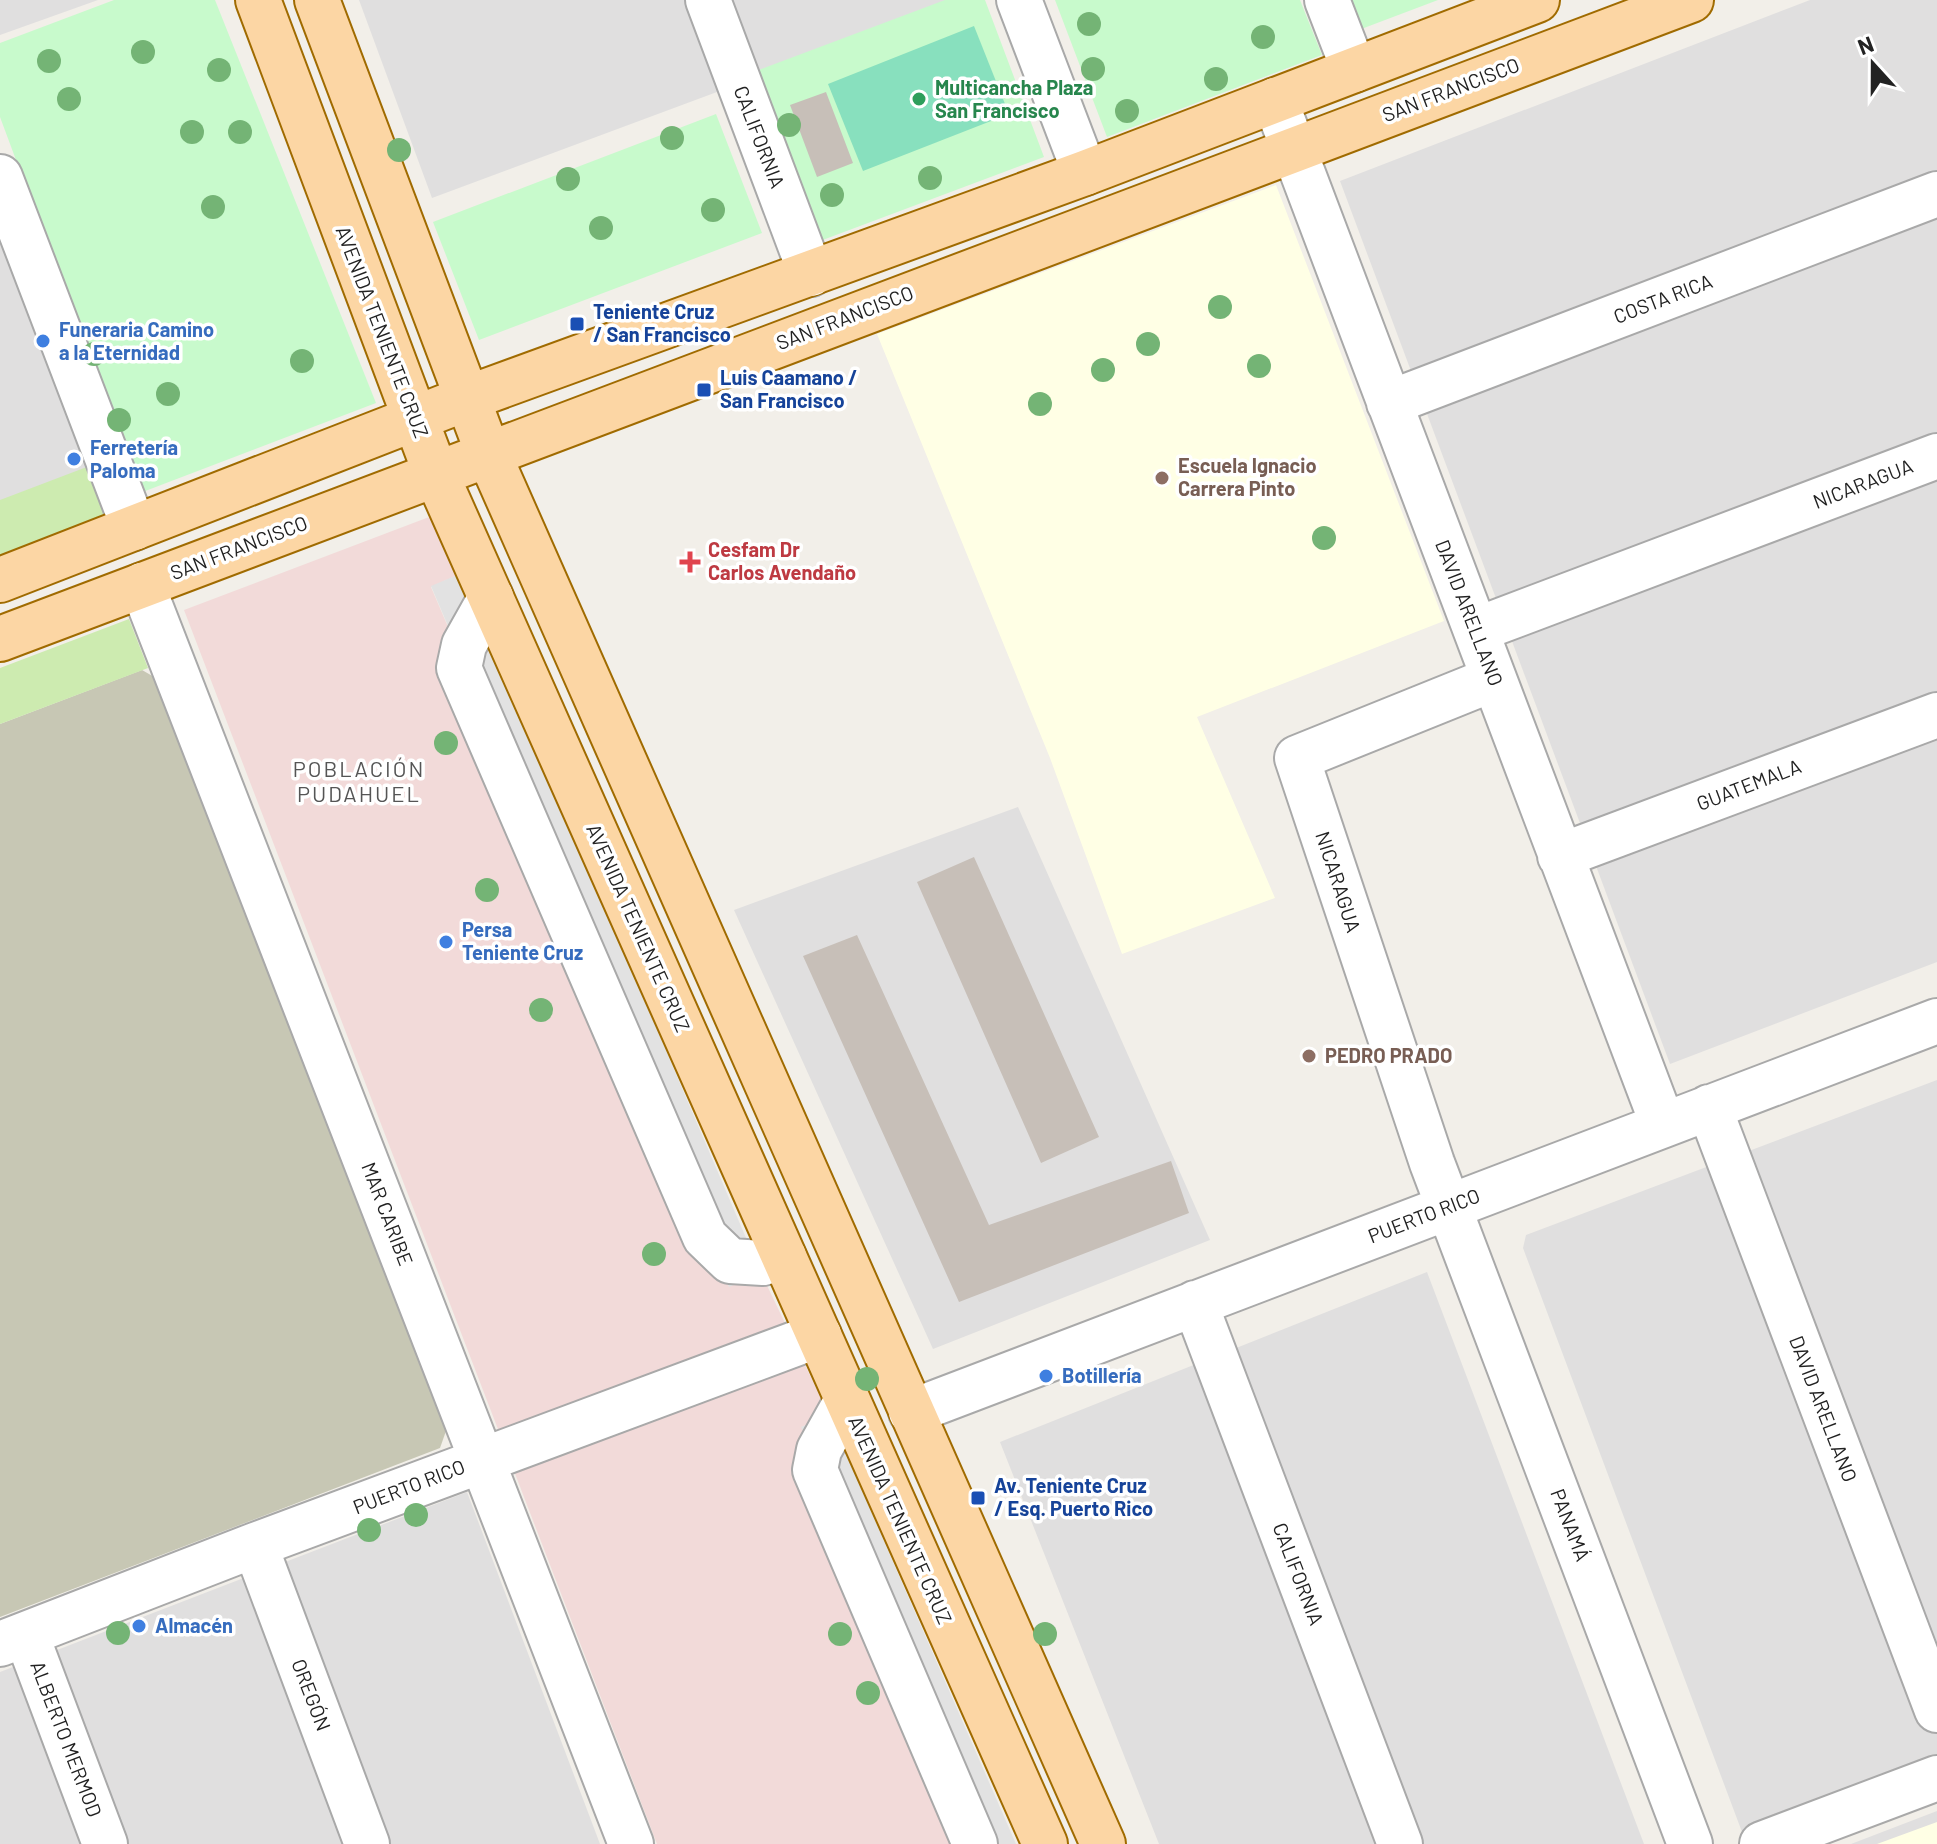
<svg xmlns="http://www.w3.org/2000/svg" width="1937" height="1844" font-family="Barlow,sans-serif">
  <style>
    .residential { fill: #e0dfdf }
    .commercial { fill: #f2dad9 }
    .education { fill: #ffffe5 }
    .construction { fill: #c7c7b4 }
    .grass { fill: #cdebb0 }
    .park { fill: #c8facc }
    .pitch { fill: #88e0be }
    .parking { fill: #e2e2e2 }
    .building { fill: #c7bfb8 }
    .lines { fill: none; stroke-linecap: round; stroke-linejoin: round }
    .minor-casing { stroke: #a9a9a9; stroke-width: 48 }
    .major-casing { stroke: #a06b00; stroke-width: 48 }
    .minor { stroke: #fff; stroke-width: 44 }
    .major { stroke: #fcd6a4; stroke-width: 44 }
    .tree { fill: #74b475 }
    .leisure-dot { fill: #2e9e5b; stroke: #fff; stroke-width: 3 }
    .transit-dot { fill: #1a4fb4; stroke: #fff; stroke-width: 3 }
    .shop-dot { fill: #3f7fe0; stroke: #fff; stroke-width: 3 }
    .education-dot { fill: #8d6e63; stroke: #fff; stroke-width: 3 }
    .health-dot { fill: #e0444e; stroke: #fff; stroke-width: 3 }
    .labels { text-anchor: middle; stroke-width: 7; stroke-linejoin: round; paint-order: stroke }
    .leisure-label { font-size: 20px; font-weight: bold; fill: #27864d; stroke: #fff; text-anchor: start }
    .street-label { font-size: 20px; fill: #222; stroke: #fff }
    .transit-label { font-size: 20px; font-weight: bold; fill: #164399; stroke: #fff; text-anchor: start }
    .shop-label { font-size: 20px; font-weight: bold; fill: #366cbe; stroke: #fff; text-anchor: start }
    .education-label { font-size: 20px; font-weight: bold; fill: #785e54; stroke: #fff; text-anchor: start }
    .health-label { font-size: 20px; font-weight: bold; fill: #be3a42; stroke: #fff; text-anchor: start }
    .neighbourhood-label { font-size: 22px; letter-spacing: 2px; fill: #555; stroke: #fff }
  </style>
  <rect width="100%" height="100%" fill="#f2efe9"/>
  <!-- residential -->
  <path class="residential" d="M0 0H98L0 35Z
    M359 0H964L432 198Z
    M1810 0H1937V962L1670 1064 1340 181Z
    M0 236 90 477 0 511Z
    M1018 807 1210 1240 933 1349 734 910Z
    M1937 1080V1759L1742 1832 1523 1248 1526 1235Z
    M1427 1272 1644 1844H1159L1000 1442Z
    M467 1492 600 1844H0V1672Z
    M1937 1811V1844H1851Z"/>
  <!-- commercial -->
  <path class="commercial" d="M437 514 462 573 431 587 729 1286 761 1273 829 1415 802 1427 983 1844H657L184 610Z"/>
  <!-- education -->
  <path class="education" d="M1276 185 1444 621 1197 717 1275 898 1122 954 1050 758 877 334Z
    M1937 1822V1844H1877Z"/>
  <!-- construction -->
  <path class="construction" d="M142 670 161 681 446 1431 440 1448 0 1617V724Z"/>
  <!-- grass -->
  <path class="grass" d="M92 465 112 516 0 559V500Z
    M129 619 148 668 0 724V668Z"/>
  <!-- park -->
  <path class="park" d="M114 0H215L376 403 140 493 0 117V43Z
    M945 0H985L1044 157 820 241 756 71Z
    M1055 0H1300L1322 55 1107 137Z
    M1344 0H1438L1356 31Z
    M716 114 762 233 479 340 433 222Z"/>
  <!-- pitch -->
  <path class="pitch" d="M974 26 1009 114 863 171 828 84Z"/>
  <!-- parking -->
  <path class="parking" d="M462 573 761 1273 729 1287 431 586Z
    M829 1415 1016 1844H983L801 1427Z"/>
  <!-- building -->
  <path class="building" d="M826 92 853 163 817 177 790 105Z
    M974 857 1099 1137 1041 1163 917 882Z
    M857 935 989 1225 1171 1161 1189 1213 959 1302 803 956Z"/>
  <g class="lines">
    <defs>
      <path id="minor" d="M708 0 811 274
        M1019 0 1085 173
        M1327 0 1354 70
        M1275 100 1663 1125
        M0 177 134 528
        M1389 403 1937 194
        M142 585 631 1844
        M491 597 464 645 459 668 705 1237 730 1261 763 1263 784 1257
        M1476 630 1937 456
        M1493 679 1297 758 1432 1163 1690 1844
        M1560 856 1937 715
        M1709 1107 1937 1710
        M1195 1303 1400 1844
        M847 1400 819 1450 815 1470 975 1844
        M911 1412 1937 1021
        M255 1545 367 1844
        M26 1634 105 1844
        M0 1644 255 1545 819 1335
        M1762 1844 1937 1778"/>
      <path id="major" d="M258 0 436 474 1045 1844
        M317 0 488 453 1103 1844
        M0 580 465 399 1085 173 1537 0
        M0 639 1691 0"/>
    </defs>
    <!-- minor casing -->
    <use href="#minor" class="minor-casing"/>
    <!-- major casing -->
    <use href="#major" class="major-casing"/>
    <!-- minor -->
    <use href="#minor" class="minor"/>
    <!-- major -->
    <use href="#major" class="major"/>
  </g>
  <!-- trees -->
  <g class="tree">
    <circle cx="1089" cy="24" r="12"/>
    <circle cx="1263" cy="37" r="12"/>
    <circle cx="143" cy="52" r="12"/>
    <circle cx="49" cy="61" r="12"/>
    <circle cx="1093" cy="69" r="12"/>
    <circle cx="219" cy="70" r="12"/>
    <circle cx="1216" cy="79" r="12"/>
    <circle cx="69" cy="99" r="12"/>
    <circle cx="1127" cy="111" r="12"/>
    <circle cx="789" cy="125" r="12"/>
    <circle cx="192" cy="132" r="12"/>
    <circle cx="240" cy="132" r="12"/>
    <circle cx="672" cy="138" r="12"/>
    <circle cx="399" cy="150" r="12"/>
    <circle cx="930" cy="178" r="12"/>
    <circle cx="568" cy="179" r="12"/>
    <circle cx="832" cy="195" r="12"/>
    <circle cx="213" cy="207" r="12"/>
    <circle cx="713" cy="210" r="12"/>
    <circle cx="601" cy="228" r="12"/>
    <circle cx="1220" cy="307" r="12"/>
    <circle cx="1148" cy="344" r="12"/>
    <circle cx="94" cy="354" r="12"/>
    <circle cx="302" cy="361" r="12"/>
    <circle cx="1259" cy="366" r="12"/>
    <circle cx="1103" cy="370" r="12"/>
    <circle cx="168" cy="394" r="12"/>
    <circle cx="1040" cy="404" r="12"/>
    <circle cx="119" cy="420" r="12"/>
    <circle cx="1324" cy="538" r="12"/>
    <circle cx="446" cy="743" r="12"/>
    <circle cx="487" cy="890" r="12"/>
    <circle cx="541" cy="1010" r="12"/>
    <circle cx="654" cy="1254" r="12"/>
    <circle cx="867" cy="1379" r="12"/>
    <circle cx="416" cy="1515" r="12"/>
    <circle cx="369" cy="1530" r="12"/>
    <circle cx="118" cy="1633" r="12"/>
    <circle cx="840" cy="1634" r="12"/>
    <circle cx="1045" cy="1634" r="12"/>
    <circle cx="868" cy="1693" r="12"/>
  </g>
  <!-- markers -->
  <circle class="leisure-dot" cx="919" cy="99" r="8"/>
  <g class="transit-dot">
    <rect x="569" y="316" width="16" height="16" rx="4"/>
    <rect x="696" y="382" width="16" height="16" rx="4"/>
    <rect x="970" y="1490" width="16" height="16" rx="4"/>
  </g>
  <g class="shop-dot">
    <circle cx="43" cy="341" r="8"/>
    <circle cx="74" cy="459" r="8"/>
    <circle cx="446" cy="942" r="8"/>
    <circle cx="1046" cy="1376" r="8"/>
    <circle cx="139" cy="1626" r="8"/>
  </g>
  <g class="education-dot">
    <circle cx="1162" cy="478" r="8"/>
    <circle cx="1309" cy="1056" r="8"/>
  </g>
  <path class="health-dot" d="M686 550h8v8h8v8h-8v8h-8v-8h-8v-8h8z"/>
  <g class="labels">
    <!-- leisure labels -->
    <g class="leisure-label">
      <text x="935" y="95">Multicancha Plaza<tspan x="935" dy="23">San Francisco</tspan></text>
    </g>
    <!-- street labels -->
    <g class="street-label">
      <text transform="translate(1451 90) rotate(-21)" y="7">SAN FRANCISCO</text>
      <text transform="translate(759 137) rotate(69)" y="7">CALIFORNIA</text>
      <text transform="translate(1663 299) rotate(-21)" y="7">COSTA RICA</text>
      <text transform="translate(845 318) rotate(-21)" y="7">SAN FRANCISCO</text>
      <text transform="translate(382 332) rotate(69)" y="7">AVENIDA TENIENTE CRUZ</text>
      <text transform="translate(1863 484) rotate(-21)" y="7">NICARAGUA</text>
      <text transform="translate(239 548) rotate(-21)" y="7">SAN FRANCISCO</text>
      <text transform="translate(1469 613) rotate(69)" y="7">DAVID ARELLANO</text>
      <text transform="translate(1749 785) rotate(-21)" y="7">GUATEMALA</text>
      <text transform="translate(1338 882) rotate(72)" y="7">NICARAGUA</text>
      <text transform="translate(638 928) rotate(66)" y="7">AVENIDA TENIENTE CRUZ</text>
      <text transform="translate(387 1214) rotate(69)" y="7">MAR CARIBE</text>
      <text transform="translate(1424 1216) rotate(-21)" y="7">PUERTO RICO</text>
      <text transform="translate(1823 1409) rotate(69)" y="7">DAVID ARELLANO</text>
      <text transform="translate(409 1487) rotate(-21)" y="7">PUERTO RICO</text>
      <text transform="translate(900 1520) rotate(66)" y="7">AVENIDA TENIENTE CRUZ</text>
      <text transform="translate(1570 1525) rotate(69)" y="7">PANAMÁ</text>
      <text transform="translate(1298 1574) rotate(69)" y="7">CALIFORNIA</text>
      <text transform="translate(311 1695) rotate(69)" y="7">OREGÓN</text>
      <text transform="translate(66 1739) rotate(69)" y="7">ALBERTO MERMOD</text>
    </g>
    <!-- transit labels -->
    <g class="transit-label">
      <text x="593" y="319">Teniente Cruz<tspan x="593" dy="23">/ San Francisco</tspan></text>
      <text x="720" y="385">Luis Caamano /<tspan x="720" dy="23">San Francisco</tspan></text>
      <text x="994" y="1493">Av. Teniente Cruz<tspan x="994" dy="23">/ Esq. Puerto Rico</tspan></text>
    </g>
    <!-- shop labels -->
    <g class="shop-label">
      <text x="59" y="337">Funeraria Camino<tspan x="59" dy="23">a la Eternidad</tspan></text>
      <text x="90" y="455">Ferretería<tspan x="90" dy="23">Paloma</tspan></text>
      <text x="462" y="937">Persa<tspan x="462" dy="23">Teniente Cruz</tspan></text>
      <text x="1062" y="1383">Botillería</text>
      <text x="155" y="1633">Almacén</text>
    </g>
    <!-- education labels -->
    <g class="education-label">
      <text x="1178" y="473">Escuela Ignacio<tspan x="1178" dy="23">Carrera Pinto</tspan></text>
      <text x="1325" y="1063">PEDRO PRADO</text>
    </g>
    <!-- health labels -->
    <g class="health-label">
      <text x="708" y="557">Cesfam Dr<tspan x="708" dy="23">Carlos Avendaño</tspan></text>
    </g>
    <!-- neighbourhood labels -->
    <g class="neighbourhood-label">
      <text x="359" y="777">POBLACIÓN<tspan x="359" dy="25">PUDAHUEL</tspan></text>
    </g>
  </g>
  <!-- north arrow -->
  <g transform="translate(1873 64) rotate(339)" stroke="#ffffff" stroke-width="6" paint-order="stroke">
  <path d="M0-6L14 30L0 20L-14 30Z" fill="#222222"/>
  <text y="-12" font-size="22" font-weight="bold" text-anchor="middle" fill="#222222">N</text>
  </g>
</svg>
